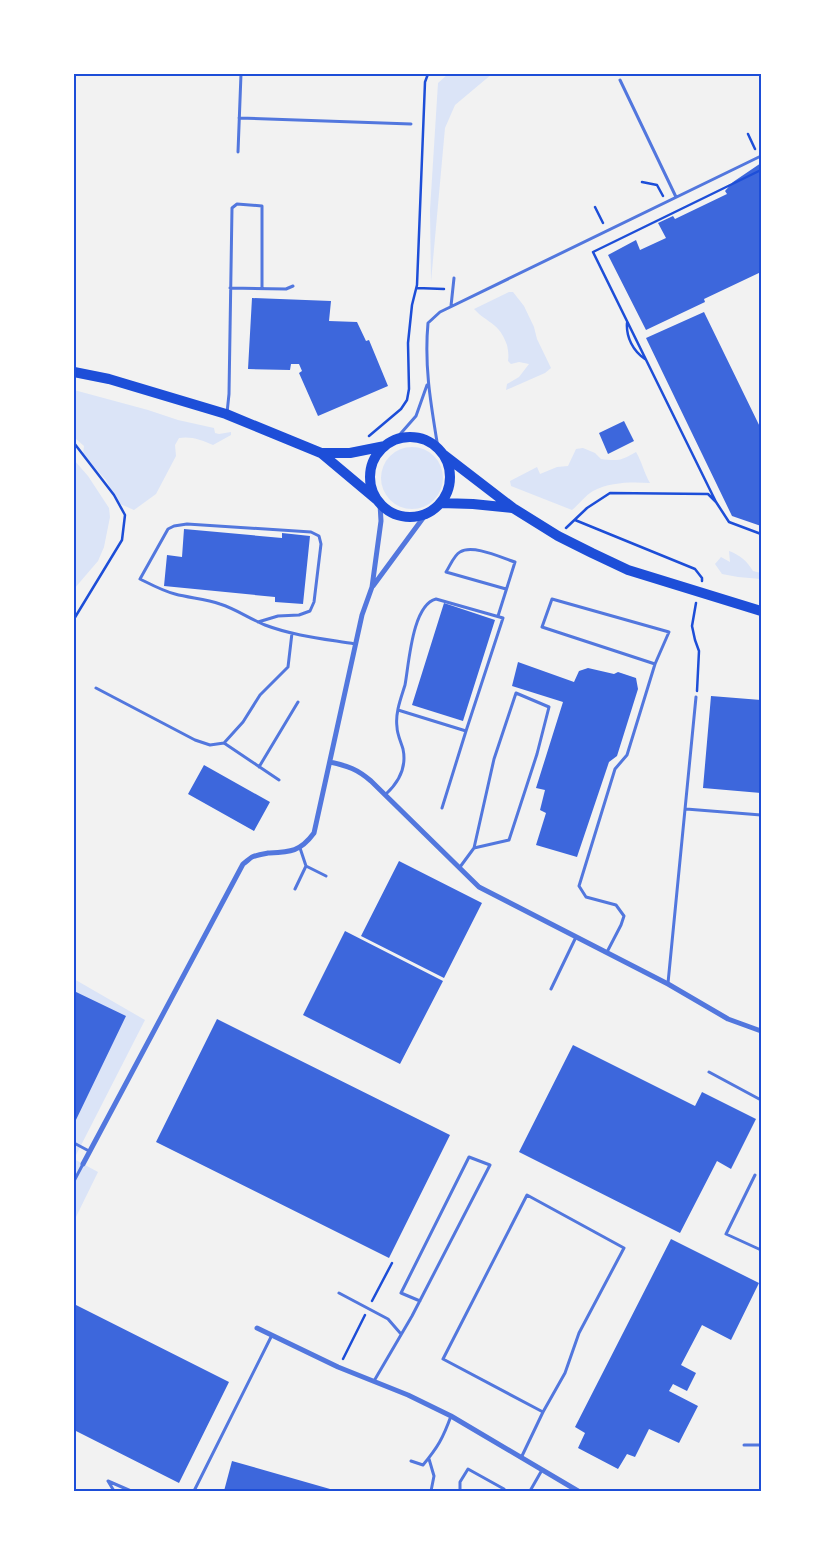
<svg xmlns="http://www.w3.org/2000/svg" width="835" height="1565" font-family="'Roboto Condensed',sans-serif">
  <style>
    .green { fill: #dbe4f7 }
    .building { fill: #3d67dc }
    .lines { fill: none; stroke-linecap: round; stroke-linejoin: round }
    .path { stroke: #1d4ed8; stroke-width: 2.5 }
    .service { stroke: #5277de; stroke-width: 3 }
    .minor { stroke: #5277de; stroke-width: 5 }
    .secondary { stroke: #1d4ed8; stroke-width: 10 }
    .neatline { fill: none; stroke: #1d4ed8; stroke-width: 2 }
  </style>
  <rect width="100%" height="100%" fill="#f2f2f2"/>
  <!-- green -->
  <path class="green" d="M448 74H492L455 105 445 128 431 282 430 210 438 83Z
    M509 292H513L524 306 534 327 537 339 551 368 545 373 506 390 507 384 519 377 529 364 519 362 511 364 508 361C509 355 508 350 507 345 499 322 488 324 474 309Z
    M74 390 148 410 178 420 214 428 215 433 219 434 231 432V435L213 445C201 440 192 436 179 438L175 445 176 456 156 494 134 510 118 503 106 480 83 455 84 446 76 439 74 435Z
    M381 478a31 31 0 1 1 62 0a31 31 0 1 1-62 0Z
    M583 448 595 453 601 459C617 461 621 461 636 452 642 462 644 473 650 483 631 482 610 482 593 491 586 495 579 504 572 510L511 486 510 481 537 467 540 474 557 467 568 466 576 449Z
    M74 460 88 476 109 508 110 517 104 547 98 561 74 589Z
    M729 551C740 555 747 561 753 571L761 573V579L738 577 722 574 715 564 721 557 730 562Z
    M74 979 145 1020 74 1159 98 1172 74 1221Z"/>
  <!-- building -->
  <path class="building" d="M761 163V272L704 299 705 302 646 330 608 255 636 240 640 250 666 238 658 223 673 216 675 219 727 194 725 191 733 182Z
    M252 298 331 301 329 321 357 322 366 341 369 340 388 386 318 416 299 373 302 371 299 364H291L290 370 248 369Z
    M704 312 761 429V526L732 516 646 338Z
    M624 421 634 441 608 454 599 433Z
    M184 529 282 538V533L310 536 303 604 275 602V597L164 586 167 555 182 557Z
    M444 603 495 620 463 721 412 705Z
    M518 662 574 682 579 671 588 668 614 674 618 672 636 678 638 689 617 756 609 762 577 857 536 845 546 813 540 810 545 790 536 788 563 702 512 686Z
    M711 696 761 700V793L703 788Z
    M204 765 270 802 254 831 188 794Z
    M399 861 482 903 444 978 361 936Z
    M345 931 443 981 400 1064 303 1015Z
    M74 991 126 1016 74 1124Z
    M217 1019 450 1135 389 1258 156 1142Z
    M573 1045 695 1106 702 1092 756 1119 731 1169 717 1161 680 1233 519 1152Z
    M671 1239 759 1283 731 1340 702 1325 681 1365 696 1373 687 1391 673 1384 669 1391 698 1406 679 1443 649 1429 635 1457 627 1454 618 1469 578 1448 585 1433 575 1427Z
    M74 1304 229 1382 179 1483 74 1430Z
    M232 1461 337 1491H224Z"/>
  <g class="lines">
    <!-- path -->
    <path class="path" d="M748 134 755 149
      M642 182 657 185 663 196
      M595 207 603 223
      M417 288 444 289
      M627 323C626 337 633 351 645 359
      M369 436 401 409 407 400 409 389 408 343 412 305 417 285 425 82 428 74
      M74 443 114 495 125 515 122 540 74 619
      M716 502 593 252 761 170
      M575 520 695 569 702 578V581
      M566 528 587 508 610 493 708 494 716 502 729 522 761 534
      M696 603 692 626 695 640 699 651 697 691
      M372 1301 392 1263
      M343 1359 365 1315"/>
    <!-- service -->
    <path class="service" d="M620 80 676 197
      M239 118 411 124
      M238 152 241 74
      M230 288 286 289 293 286
      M451 306 454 278
      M227 413 229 394 232 208 237 204 262 206V288
      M395 440 416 416 427 385
      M438 448C431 405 424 367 428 323L440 312 761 156
      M498 616 515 562C502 558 473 544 460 552 454 555 450 566 446 572L506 589
      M258 622 278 616 299 615 310 611 314 602 321 544 319 536 311 532 187 524 174 526 168 529 140 579C152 585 163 591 175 594 190 598 206 599 220 604 236 609 250 619 265 625 294 636 325 639 355 644
      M96 688 195 740 210 745 224 743 243 722 260 695 288 667 292 633
      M224 743 279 780
      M259 767 298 702
      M386 794C399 782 407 768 403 749 401 742 397 734 397 727 395 713 401 698 405 685 409 664 412 605 436 599L503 618 466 731 398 710
      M442 808 466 731
      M686 809 761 815
      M300 848 306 866 326 876
      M460 867 474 848 494 759 516 693 549 707 537 754 509 840 474 848
      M295 889 306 866
      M607 952 621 925 624 916 616 905 586 897 579 886 615 769 627 755 655 664 669 632 552 599 542 627 655 664
      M668 983 696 697
      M551 989 576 937
      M709 1072 761 1100
      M74 1143 89 1151
      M755 1175 726 1234 761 1250
      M74 1181 83 1164
      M339 1293 388 1319 401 1334
      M374 1381 412 1316 490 1165 469 1157 401 1293 420 1301
      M744 1445H761
      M521 1458 543 1412 565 1373 579 1333 624 1248 527 1195 443 1359 543 1412
      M429 1459 434 1476 431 1491
      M411 1461 423 1465C438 1447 443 1438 451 1416
      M114 1491 108 1481 131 1491
      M194 1491 272 1335
      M460 1491V1482L468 1469 504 1489 503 1491
      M530 1491 542 1470"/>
    <!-- minor -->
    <path class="minor" d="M373 586 426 514
      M330 762C348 766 357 769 371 781L479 887 668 984 728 1019 761 1031
      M83 1164 243 864C246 862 249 859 252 857 257 855 263 854 268 853 290 852 300 852 314 833L362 615 372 587 381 521 380 504
      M257 1328 338 1367 408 1395 451 1416 578 1491"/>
    <!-- secondary -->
    <path class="secondary" d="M74 372 109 379 226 414 321 453 377 500
      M370 477a40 40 0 1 1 80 0a40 40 0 1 1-80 0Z
      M321 453H350L385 446
      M444 455 513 508 558 536 592 553 628 570 761 611
      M441 503 473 504 512 508"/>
  </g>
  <!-- border -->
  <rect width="835" height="1565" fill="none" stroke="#ffffff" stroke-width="150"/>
  <rect x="75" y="75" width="685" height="1415" class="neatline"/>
</svg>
